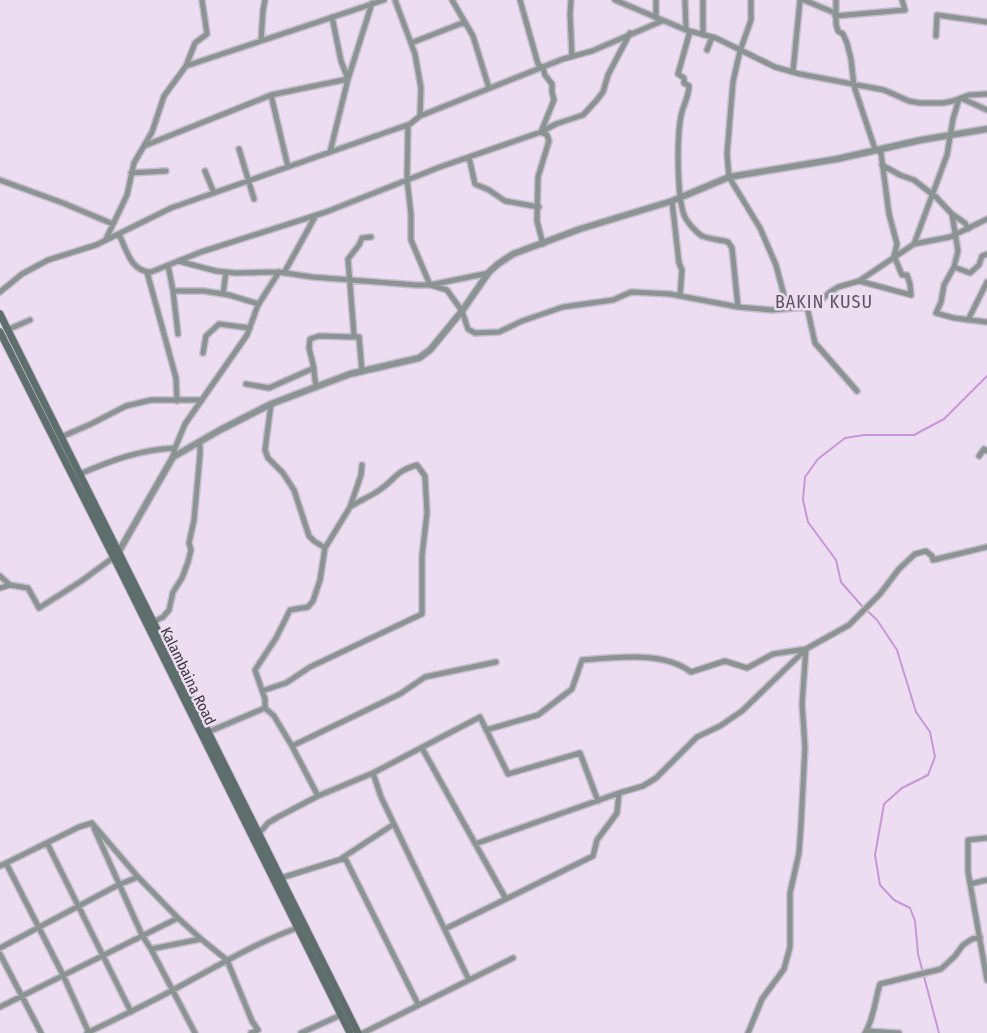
<svg xmlns="http://www.w3.org/2000/svg" width="987" height="1033" font-family="'Fira Sans Condensed',sans-serif">
  <style>
    .lines { fill: none; stroke-linecap: round; stroke-linejoin: round }
    .stream { stroke: #c995d9; stroke-width: 2 }
    .minor-casing { stroke: #c8bccc; stroke-width: 8 }
    .tertiary-casing { stroke: #c8bccc; stroke-width: 9 }
    .secondary-casing { stroke: #c8bccc; stroke-width: 9 }
    .minor { stroke: #899493; stroke-width: 5 }
    .tertiary { stroke: #899493; stroke-width: 6 }
    .secondary { stroke: #5e6e6d; stroke-width: 7 }
    .labels { text-anchor: middle; stroke-width: 5; stroke-linejoin: round; paint-order: stroke }
    .street-label { font-size: 15px; fill: #3a353c; stroke: #ecdef0 }
    .quarter-label { font-size: 18px; letter-spacing: 1px; fill: #5e5261; stroke: #ecdef0 }
  </style>
  <rect width="100%" height="100%" fill="#ecdef0"/>
  <g class="lines">
    <!-- stream -->
    <path class="stream" d="M939 1033 918 954 915 921 910 908 894 900 880 885 875 855 884 804 902 788 928 775 935 757 930 732 916 712 897 650 877 620 861 605 841 582 836 560 808 522 803 500 805 477 818 459 845 438 864 435H914L944 419 987 376"/>
    <defs>
      <path id="minor" d="M395 0 415 54 421 88 420 116
        M452 0 473 36 489 88
        M520 0 538 64 543 68 545 75 552 84V92L554 100 541 132 556 124 583 115 596 101 603 92 608 75 630 33
        M571 0 570 14 572 56
        M615 0 686 30 716 38 775 67 800 74 884 90 909 101 920 103H943L953 101 969 95 987 94
        M656 0V18
        M685 0 686 30
        M703 0V35
        M751 0V20L740 51 733 82 727 154 729 177 760 228 776 265 786 303 790 308
        M804 0 835 13
        M836 0V24L838 31 843 34 847 43 851 59 854 86 875 149 881 153 889 214 897 244 894 256 902 275H907L910 284 911 295 859 281
        M835 16 905 10 902 0
        M690 31 678 74 684 78V83L689 86C689 97 683 105 681 116 677 136 676 202 686 219 689 224 697 233 702 236 710 239 720 240 728 242L732 248 738 307
        M936 36 937 15 987 22
        M261 41 263 11 265 0
        M411 43 465 22
        M707 50 712 37
        M186 66 384 0
        M793 71 800 0
        M271 95 348 79 341 61 332 17
        M961 98 987 110
        M408 125 407 180 411 214V240L430 285 447 290 462 311 468 329 475 333 499 332 522 321 563 307 613 300 631 292 670 294 738 307 772 310 807 307 820 301 830 292 838 287 859 281 914 244 950 237 987 219
        M144 146 271 95 288 167
        M239 149 254 199
        M330 152 348 79 372 3
        M469 157 475 184 489 190 505 201 539 207
        M882 165 900 175 914 180 936 197 952 214 965 223 968 229
        M205 171 214 193
        M131 173 166 171
        M0 180 63 203 113 224
        M672 201 679 263 682 270 680 296
        M952 214 958 251 954 267 944 285 941 302 936 313 954 318 987 322
        M119 234C126 249 131 272 151 272L201 252 326 212 440 167 541 132 547 135 549 141 538 177 537 221 543 244
        M106 239 127 195 134 163 152 132 164 96 186 66 195 43 207 34 202 0
        M914 244 947 155 953 119 959 99
        M178 261 216 271 235 273 279 272 312 277 416 285H430L489 273
        M168 265 173 291H204L229 295 259 304
        M954 267 970 273 979 265 982 256 987 254
        M147 272 176 378 177 401
        M284 273 316 215
        M173 291 178 334
        M0 292 22 274 48 260 96 245 171 208 410 124 420 116 563 59 592 51 662 21
        M223 294 226 272
        M807 307 815 343 857 391
        M968 320 987 282
        M7 330 30 320
        M203 353 206 336 219 324 250 328
        M362 371 359 337H355L354 335 348 259 359 245 362 238 371 237
        M246 384 269 388 314 368
        M316 387 313 364 309 348 310 339 319 336 355 337
        M271 404 265 450 268 458 283 473 294 490 309 536 314 541 325 548
        M61 437 91 424 126 406 151 400H202
        M979 456 984 449 987 451
        M173 457 175 448 185 424 247 335 258 305 279 272
        M80 474C112 460 139 450 175 448
        M0 576 10 585
        M0 588 10 585 28 588 39 608 80 582 114 557
        M153 622 163 617 169 610 173 592 182 578 188 562 191 550 189 543 194 520 200 454V446L197 443
        M262 691 286 683 310 667 422 614V556L427 513 425 476 417 465C395 471 395 480 378 491 369 497 359 501 350 507
        M265 708 274 716 292 746
        M486 730 538 715 572 689 582 660C616 658 662 650 691 672L725 661 747 668 773 654 806 649 802 704 805 747 801 825 799 853 790 893V947L784 969 762 999 748 1033
        M208 732 265 708V699L255 670 276 638 290 610 308 607 313 601 320 580 325 548 350 507 361 475 362 465
        M422 748 506 899
        M373 773 381 797 469 980
        M318 796 292 746 400 694 425 677 496 662
        M92 823 138 877 178 918 201 939 227 960 252 1021 258 1030 251 1033
        M94 828 142 935 151 949 195 1033
        M258 831 262 830 268 823 278 817 318 796 373 773 480 717 508 774 580 753 598 801
        M987 838 968 840V872L987 980
        M47 843 131 1012
        M475 844 619 793
        M342 858 394 824
        M6 863 63 975 89 1033
        M0 866 79 827 92 823
        M281 878 345 858 418 1004
        M970 884 987 880
        M445 929 593 856 597 840 617 813 619 793 643 786 656 778 697 737 720 726 742 711 806 649 849 625 880 594 899 569 915 554 926 551 932 556 933 560 987 547
        M0 948 118 885 138 877
        M151 949 201 939
        M0 954 41 1033
        M0 1007 178 918
        M867 1031 899 1033
        M87 1033C116 1019 145 1005 173 990 214 968 253 944 297 928
        M301 1033 341 1015
        M363 1033 513 958
        M865 1033C874 1018 875 1000 880 984L941 969 955 956 963 945 972 939 980 937"/>
      <path id="tertiary" d="M118 553 173 457 220 430 271 404 350 374 419 358 430 350 462 311 489 272 498 264 513 254 580 229 672 201 729 177 837 159 921 140 987 129"/>
      <path id="secondary" d="M0 314 358 1033
        M0 332 118 566 350 1033"/>
    </defs>
    <!-- minor casing -->
    <use href="#minor" class="minor-casing"/>
    <!-- tertiary casing -->
    <use href="#tertiary" class="tertiary-casing"/>
    <!-- secondary casing -->
    <use href="#secondary" class="secondary-casing"/>
    <!-- minor -->
    <use href="#minor" class="minor"/>
    <!-- tertiary -->
    <use href="#tertiary" class="tertiary"/>
    <!-- secondary -->
    <use href="#secondary" class="secondary"/>
  </g>
  <g class="labels">
    <!-- street labels -->
    <g class="street-label">
      <text transform="translate(188 676) rotate(64)" y="5">Kalambaina Road</text>
    </g>
    <!-- quarter labels -->
    <g class="quarter-label">
      <text x="824" y="308">BAKIN KUSU</text>
    </g>
  </g>
</svg>
